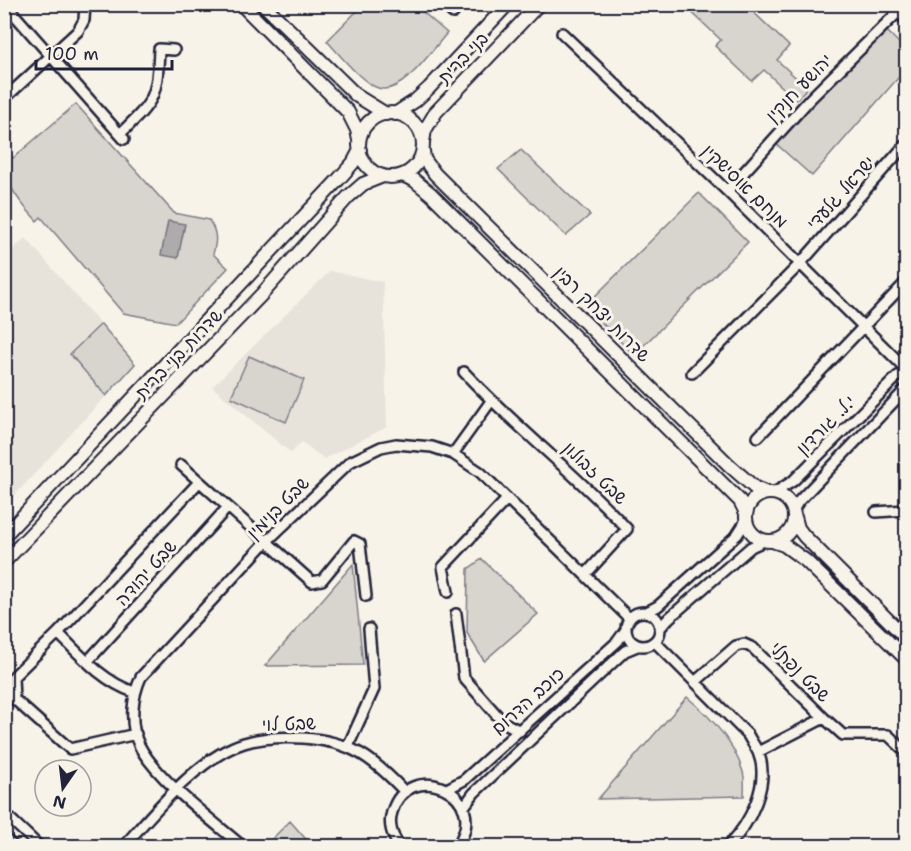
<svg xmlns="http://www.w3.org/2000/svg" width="911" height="851" font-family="'Shantell Sans','Playpen Sans Hebrew',sans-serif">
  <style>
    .built { fill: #e7e3db }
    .green { fill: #d8d5cf; stroke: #7d7c85; stroke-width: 1.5 }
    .water { fill: #aeabad; stroke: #76747f; stroke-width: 1.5 }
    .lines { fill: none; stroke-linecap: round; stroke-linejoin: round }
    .minor-casing { stroke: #22223b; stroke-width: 14 }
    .major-casing { stroke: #22223b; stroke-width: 16 }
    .minor { stroke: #f7f3e8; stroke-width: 9 }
    .major { stroke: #f7f3e8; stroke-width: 12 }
    .labels { text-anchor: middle; stroke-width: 6; stroke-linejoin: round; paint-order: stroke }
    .street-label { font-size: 18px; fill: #22223b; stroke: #f7f3e8 }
  </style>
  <rect width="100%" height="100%" fill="#f7f3e8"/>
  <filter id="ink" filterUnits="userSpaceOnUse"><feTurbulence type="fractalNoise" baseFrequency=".0167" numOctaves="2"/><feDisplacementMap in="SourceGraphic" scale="12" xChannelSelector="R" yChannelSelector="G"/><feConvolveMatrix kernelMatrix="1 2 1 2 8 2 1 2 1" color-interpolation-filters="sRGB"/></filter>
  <g filter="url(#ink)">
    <!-- built -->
    <path class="built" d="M26 238 135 364 5 506V256Z
      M330 271 383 282 387 427 324 459 302 442 291 453 212 387Z"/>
    <!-- green -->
    <path class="green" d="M364 4 415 5 447 33C433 49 401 97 378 88 361 82 340 55 327 41Z
      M684 5H735L742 11 747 6 789 46 777 60 807 88 796 100 764 70 752 81 715 46 721 40Z
      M882 26 906 50V69L812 176 773 141Z
      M76 104 174 213 209 220C217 232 217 240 213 254L228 268 176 323 123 313 41 217 37 221C20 202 0 182 9 154L13 158Z
      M521 150 590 215 566 236 498 169Z
      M699 193 748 242 634 355 585 306Z
      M101 324 135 364 106 396 70 354Z
      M249 356 304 380 286 422 231 397Z
      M482 559 538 614 484 661 467 633 468 569Z
      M353 564 363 665 265 666Z
      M687 697C711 717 734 742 743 772 745 779 744 788 744 796L598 799Z
      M290 821 312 846H265Z"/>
    <!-- water -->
    <path class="water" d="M168 221 185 224 178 258 161 255Z"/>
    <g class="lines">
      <defs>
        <path id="minor" d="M5 4 124 139
          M443 4 453 13 461 4
          M890 4 906 20
          M562 33 727 191 902 365
          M4 99 78 31 84 20 85 4
          M120 134C155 100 157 98 159 49L174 50
          M727 191 810 99 898 12
          M464 372C515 427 576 473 627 529L585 575
          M692 373 800 264 906 144
          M758 437 906 282
          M453 454 491 401
          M181 465 312 582 322 580 354 541 360 544 366 596
          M774 493 793 481 898 376
          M794 509 798 502 906 389
          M876 512 906 510
          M448 592 443 567 507 499
          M626 629a17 17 0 1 1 34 0a17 17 0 1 1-34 0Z
          M647 612 658 606 737 535 746 521
          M456 614 464 678 503 722 520 731
          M660 628 669 618 751 547 764 541
          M58 633C80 655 103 682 134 692
          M655 642 748 735C751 741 755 746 758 752 771 783 750 824 728 846
          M87 662 228 507
          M695 682 736 646 744 644 753 648 824 718 843 735H888L906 752
          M136 734 70 749 14 699 13 677 58 633 199 482
          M348 746 374 689 369 629
          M758 752 824 718
          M447 789 464 780 617 642 625 631
          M463 808 474 793 625 651 637 646
          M4 813 39 846
          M4 838 13 846
          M124 846C154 812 200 756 244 743 263 737 284 737 303 738 351 741 373 758 405 792
          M242 846C213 821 156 779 139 745 129 724 132 697 141 677L266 542 350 462 381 447 396 444 432 447 453 454 480 472 629 618
          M400 846C392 837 388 824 392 812 409 756 493 794 457 846"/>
        <path id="major" d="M241 4 348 112 357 130 359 140
          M263 4 357 96 386 114
          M359 145a32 32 0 1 1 64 0a32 32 0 1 1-64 0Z
          M395 114 415 101 429 88 508 4
          M423 142 425 130 436 112 539 4
          M423 151 424 159 435 174 729 465 755 488 767 493
          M402 175 414 180 431 194 740 501 746 513
          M746 517a24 24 0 1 1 48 0a24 24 0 1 1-48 0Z
          M795 517 798 528 804 536 906 638
          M4 536 338 180 353 163 360 150
          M775 542 784 545 806 561 906 659
          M4 562 263 293 348 197 363 184 383 176"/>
      </defs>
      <!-- minor casing -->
      <use href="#minor" class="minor-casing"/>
      <!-- major casing -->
      <use href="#major" class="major-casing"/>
      <!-- minor -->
      <use href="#minor" class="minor"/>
      <!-- major -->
      <use href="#major" class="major"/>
    </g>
  </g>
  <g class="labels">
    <!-- street labels -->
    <g class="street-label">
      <text transform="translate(463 58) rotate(-46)" y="6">בני ברית</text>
      <text transform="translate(799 88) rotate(-46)" y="6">יהושע חנקין</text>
      <text transform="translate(745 186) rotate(44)" y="6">מנחם אוסישקין</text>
      <text transform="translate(841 193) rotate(-48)" y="6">ישראל גלעדי</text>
      <text transform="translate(602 314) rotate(45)" y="6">שדרות יצחק רבין</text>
      <text transform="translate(179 354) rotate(-46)" y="6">שדרות בני ברית</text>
      <text transform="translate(826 425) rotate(-45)" y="6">י.ל. גורדון</text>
      <text transform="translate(595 473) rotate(44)" y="6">שבט זבולון</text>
      <text transform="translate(278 508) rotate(-45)" y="6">שבט בנימין</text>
      <text transform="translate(146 573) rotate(-48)" y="6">שבט יהודה</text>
      <text transform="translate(800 672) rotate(45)" y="6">שבט נפתלי</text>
      <text transform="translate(528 701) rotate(-42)" y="6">כוכב הדרום</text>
      <text transform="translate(289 724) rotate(-2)" y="6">שבט לוי</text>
    </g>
  </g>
  <!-- margin -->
  <rect width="911" height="851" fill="none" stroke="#f7f3e8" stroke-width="24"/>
  <rect x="12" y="12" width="887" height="827" fill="none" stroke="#22223b" stroke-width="2" filter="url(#ink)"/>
  <!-- north arrow -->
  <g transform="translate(63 788) rotate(194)"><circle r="28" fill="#f7f3e8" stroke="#a29fa3" stroke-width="1.5"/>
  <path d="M0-4.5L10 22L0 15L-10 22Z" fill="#22223b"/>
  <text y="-9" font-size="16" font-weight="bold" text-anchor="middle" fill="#22223b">N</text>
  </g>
  <!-- scale -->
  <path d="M36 60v9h136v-9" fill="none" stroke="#22223b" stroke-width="3"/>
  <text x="45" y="60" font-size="18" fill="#22223b" stroke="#f7f3e8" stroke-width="4.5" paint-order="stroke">100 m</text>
</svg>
